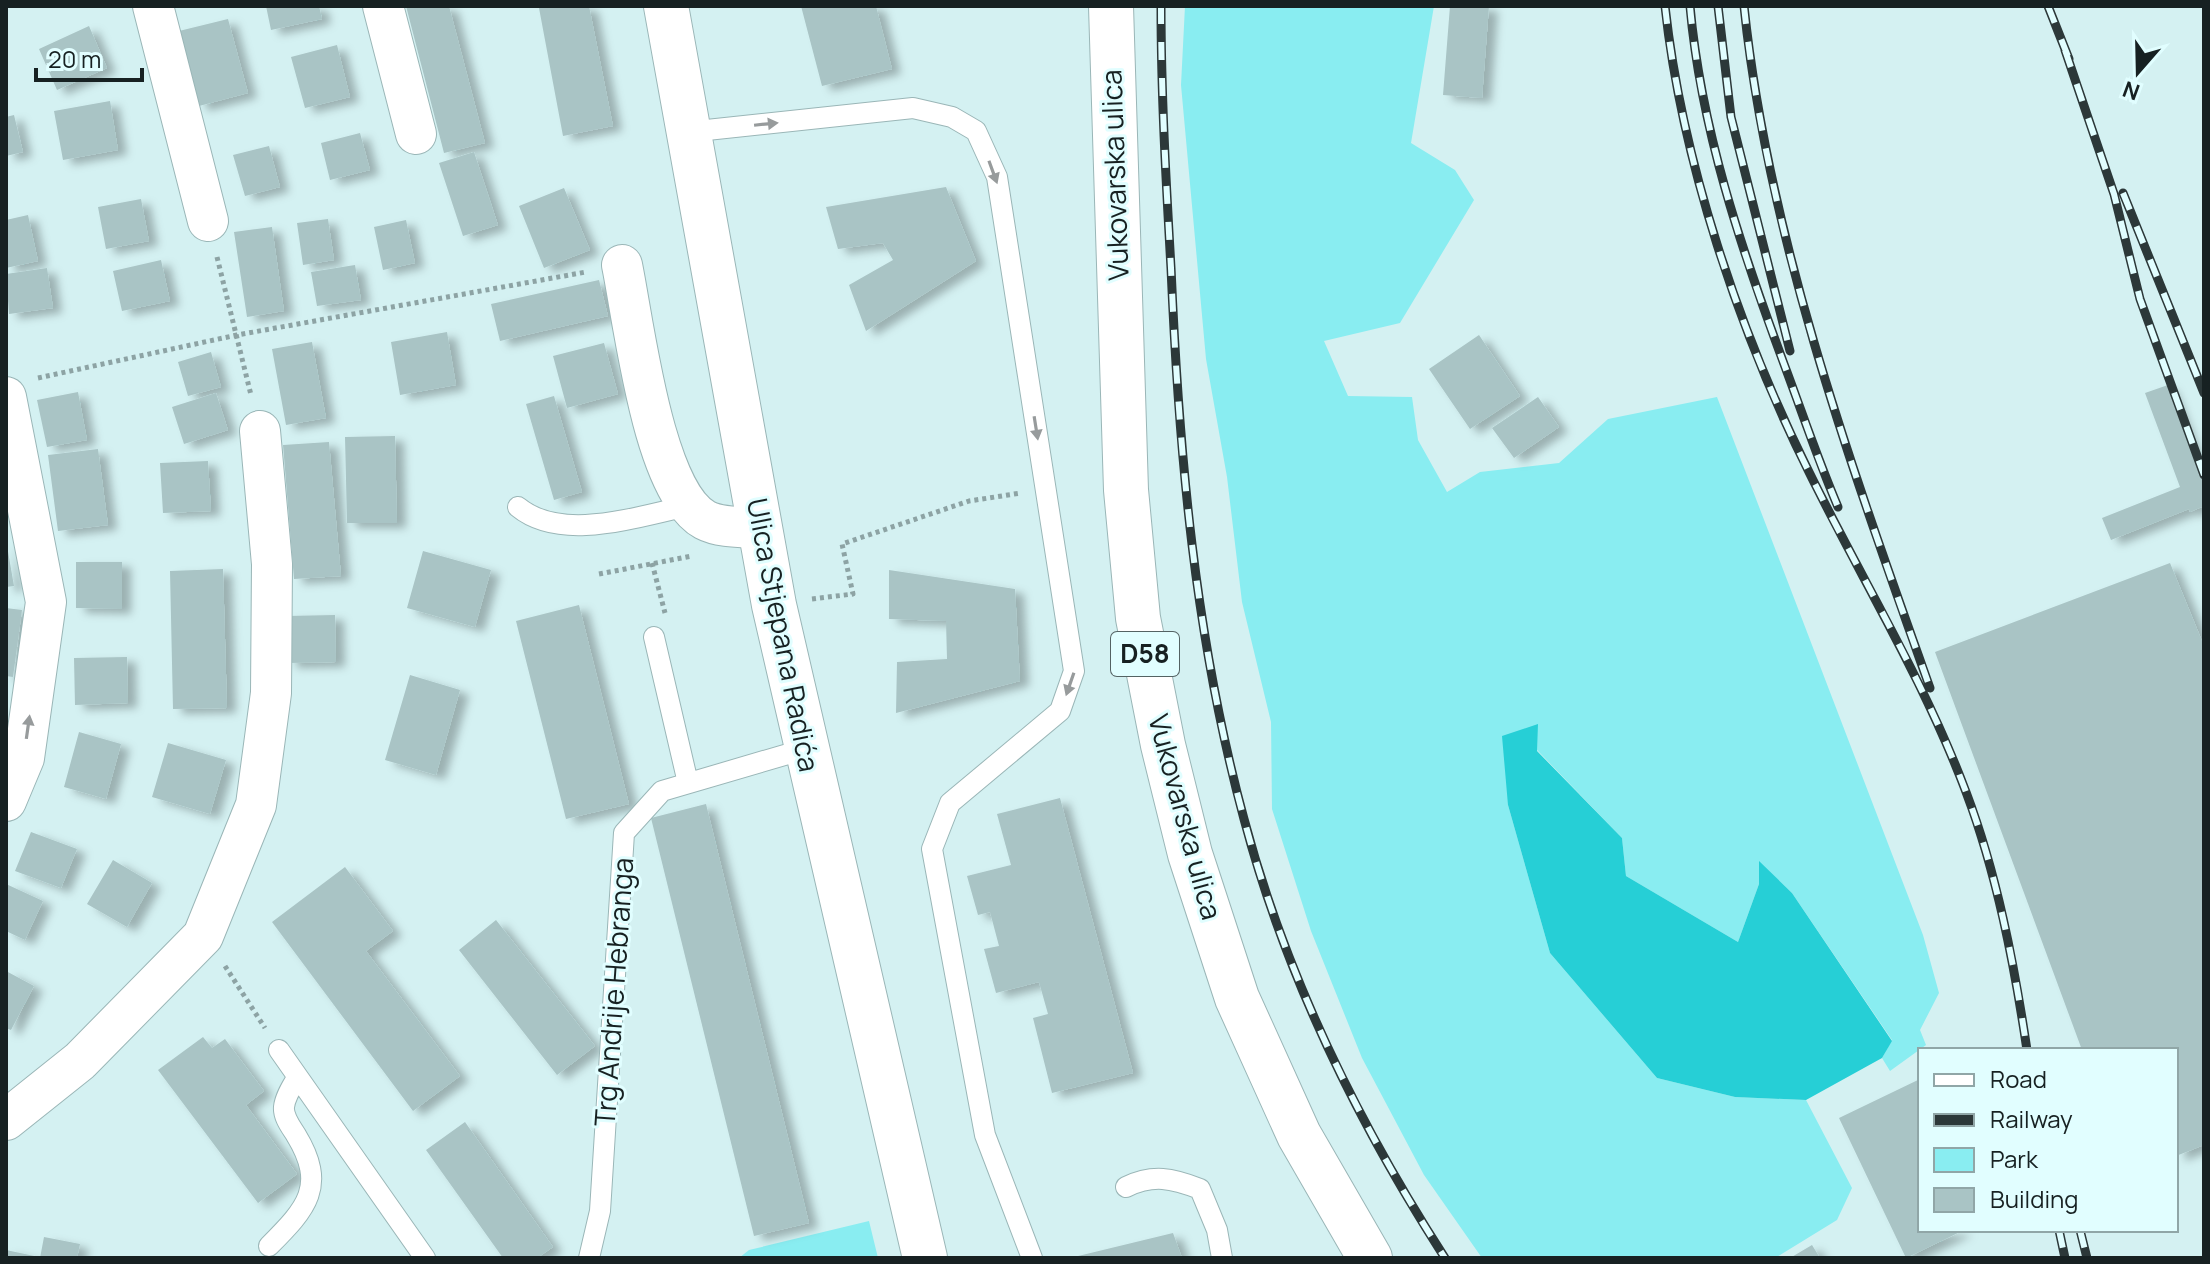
<svg xmlns="http://www.w3.org/2000/svg" width="2210" height="1264" font-family="Manrope,sans-serif">
  <style>
    .green { fill: #89edf1 }
    .forest { fill: #26cfd6 }
    .building { fill: #a9c4c5; filter: url(#shadow) }
    .lines { fill: none; stroke-linecap: round; stroke-linejoin: round }
    .service-casing { stroke: #9ab6b7; stroke-width: 22 }
    .minor-casing { stroke: #9ab6b7; stroke-width: 42 }
    .secondary-casing { stroke: #9ab6b7; stroke-width: 46 }
    .primary-casing { stroke: #9ab6b7; stroke-width: 46 }
    .path { stroke: #8da3a4; stroke-width: 5; stroke-dasharray: 4 4; stroke-linecap: butt }
    .service { stroke: #fff; stroke-width: 20 }
    .minor { stroke: #fff; stroke-width: 40 }
    .secondary { stroke: #fff; stroke-width: 44 }
    .primary { stroke: #fff; stroke-width: 44 }
    .rail-casing { stroke: #2c3839; stroke-width: 9 }
    .rail { stroke: #e1feff; stroke-width: 6; stroke-dasharray: 18; stroke-linecap: butt }
    .oneway { fill: #979b9c }
    .labels { text-anchor: middle; stroke-width: 6; stroke-linejoin: round; paint-order: stroke }
    .shield { fill: #e1feff; stroke: #546364; stroke-width: 2 }
    .shield-label { font-size: 26px; font-weight: bold; fill: #172122 }
    .street-label { font-size: 28px; fill: #172122; stroke: #e1feff }
  </style>
  <defs>
    <filter id="shadow"><feDropShadow dx="9" dy="5" stdDeviation="4" flood-color="#0004"/></filter>
  </defs>
  <rect width="100%" height="100%" fill="#d4f1f2"/>
  <!-- green -->
  <path class="green" d="M1185 6H1434L1411 143 1455 170 1474 200 1400 323 1324 341 1348 396 1412 397 1418 440 1447 492 1480 472 1559 463 1608 419 1717 397 1923 935 1939 993 1920 1030 1926 1045 1890 1071 1882 1058 1892 1040 1792 893 1759 862V884L1738 942 1626 876 1622 838 1537 750 1508 805 1550 953 1657 1078 1735 1097 1806 1100 1852 1188 1837 1220 1775 1258H1482L1424 1175 1362 1058 1311 931 1272 809 1271 722 1242 602 1227 477 1206 359 1181 85Z
    M869 1221 878 1258H739L749 1250Z"/>
  <!-- forest -->
  <path class="forest" d="M1538 724 1537 751 1622 838 1626 876 1738 942 1759 884V861L1792 893 1892 1041 1882 1058 1806 1100 1735 1097 1657 1078 1550 953 1508 805 1502 736Z"/>
  <!-- building -->
  <path class="building" d="M266 6H319L322 19 271 30Z
    M406 6H449L485 143 444 153Z
    M543 6H589L613 126 563 136 539 8Z
    M801 6H876L892 69 822 86Z
    M1450 6H1489L1482 98 1443 95Z
    M228 19 248 93 199 106 179 31Z
    M89 26 107 68 57 90 39 49Z
    M337 45 350 97 305 108 291 57Z
    M110 101 118 150 63 160 54 111Z
    M14 115 23 152 6 156V117Z
    M360 133 370 170 330 180 321 143Z
    M269 146 280 187 245 196 233 155Z
    M474 152 498 225 463 236 439 163Z
    M946 187 976 261 866 331 849 285 893 260 883 243 838 249 826 207Z
    M564 188 590 250 544 268 519 206Z
    M141 199 149 241 106 249 98 207Z
    M28 215 38 261 6 268V220Z
    M328 219 334 260 303 265 297 223Z
    M406 220 415 263 383 270 374 227Z
    M272 227 284 311 247 317 234 232Z
    M161 260 170 301 122 311 113 271Z
    M355 265 361 300 317 306 311 272Z
    M47 268 53 308 9 314 6 274Z
    M599 280 608 316 500 341 491 304Z
    M447 332 456 385 400 395 391 342Z
    M1479 335 1520 396 1470 429 1429 369Z
    M312 342 326 418 286 425 272 349Z
    M604 343 618 394 567 408 553 356Z
    M211 352 221 387 188 396 178 362Z
    M2168 385 2204 479V506L2190 512 2189 509 2111 540 2102 518 2180 487 2145 393Z
    M78 392 87 440 47 447 37 400Z
    M216 393 228 430 184 444 172 407Z
    M554 396 582 492 554 500 526 404Z
    M1538 397 1559 427 1514 458 1492 428Z
    M395 436 397 523H347L345 437Z
    M329 442 341 576 294 579 283 445Z
    M98 449 108 525 58 531 48 455Z
    M208 461 211 511 163 513 160 463Z
    M6 540 14 586 6 587Z
    M423 551 491 570 475 627 407 608Z
    M76 562H122V609L76 608Z
    M2170 563 2204 646V1145L2176 1156V1050H2082L1935 652Z
    M223 569 227 708 173 709 170 571Z
    M889 570 1015 589 1020 681 896 713 897 662 947 659 946 621 889 619Z
    M579 605 629 804 566 819 516 621Z
    M6 608 22 610 13 677 6 676Z
    M335 615 336 662 288 663 286 616Z
    M127 657 128 703 75 705 74 658Z
    M410 675 460 690 436 775 385 760Z
    M79 732 121 744 106 799 64 787Z
    M168 743 226 760 210 814 152 797Z
    M1060 798 1133 1073 1052 1093 1033 1018 1048 1014 1039 982 996 993 984 949 999 946 990 912 978 915 967 876 1011 865 997 814Z
    M706 804 809 1223 754 1236 651 818Z
    M31 832 77 849 61 888 15 871Z
    M113 860 152 883 127 927 87 904Z
    M345 867 393 931 366 951 460 1076 413 1111 272 922Z
    M6 884 43 901 25 940 6 931Z
    M496 920 595 1046 557 1075 459 950Z
    M6 971 34 986 11 1030 6 1028Z
    M203 1037 212 1048 225 1039 264 1091 246 1105 297 1174 258 1203 158 1070Z
    M1920 1079V1230H1964L1906 1258 1839 1118Z
    M465 1122 553 1247 537 1258H503L426 1150Z
    M1173 1233 1182 1258H1074V1257Z
    M44 1237 80 1244 77 1258H40Z
    M1812 1245 1820 1258H1790Z
    M6 1250 39 1257V1258H6Z"/>
  <g class="lines">
    <defs>
      <path id="service" d="M688 132 913 108 952 117 976 131 997 177 1074 671 1060 711 950 803 932 849 985 1135 1032 1258
        M518 507C562 543 638 516 688 506
        M654 637 688 783
        M279 1050 425 1258
        M1126 1187C1153 1174 1172 1178 1200 1189L1217 1230 1222 1258
        M269 1246C307 1208 327 1186 296 1135 291 1127 283 1117 284 1107 285 1097 292 1086 297 1078
        M589 1258 600 1211 624 833 662 791 805 749"/>
      <path id="minor" d="M153 6 208 221
        M383 6 416 134
        M622 265C634 323 653 492 705 520 720 528 743 527 760 528
        M6 397 46 602 24 758 6 801
        M6 1120 80 1061 203 936 256 805 271 693 272 564 260 431"/>
      <path id="secondary" d="M666 6 774 605 925 1258"/>
      <path id="primary" d="M1111 6 1126 490 1138 618 1163 745 1190 854 1237 998 1299 1135 1370 1258"/>
    </defs>
    <!-- service casing -->
    <use href="#service" class="service-casing"/>
    <!-- minor casing -->
    <use href="#minor" class="minor-casing"/>
    <!-- secondary casing -->
    <use href="#secondary" class="secondary-casing"/>
    <!-- primary casing -->
    <use href="#primary" class="primary-casing"/>
    <!-- path -->
    <path class="path" d="M217 257 251 395
      M38 378 237 335 586 272
      M652 563 665 613
      M599 574 692 556
      M812 599 853 594 842 544 969 501 1021 493
      M225 966 265 1028"/>
    <!-- service -->
    <use href="#service" class="service"/>
    <!-- minor -->
    <use href="#minor" class="minor"/>
    <!-- secondary -->
    <use href="#secondary" class="secondary"/>
    <!-- primary -->
    <use href="#primary" class="primary"/>
    <defs>
      <path id="rail" d="M1161 6C1161 93 1166 181 1171 268 1179 454 1195 638 1244 819 1285 974 1358 1123 1445 1258
        M1665 6C1682 162 1739 331 1809 472 1861 578 1924 680 1966 792 1997 874 2014 963 2027 1050
        M1690 6C1701 130 1741 248 1784 364 1802 412 1818 460 1838 507
        M1718 6 1731 117 1790 351
        M1744 6C1768 238 1852 469 1930 688
        M2048 6 2069 59
        M2065 50 2114 194 2140 299 2204 475
        M2123 193 2204 393
        M2059 1230 2065 1258
        M2080 1230 2087 1258"/>
    </defs>
    <!-- rail casing -->
    <use href="#rail" class="rail-casing"/>
    <!-- rail -->
    <use href="#rail" class="rail"/>
  </g>
  <!-- one-way arrows -->
  <defs><path id="oneway-solid" d="M-6-.8H1V-3.2L6.5 0L1 3.2V.8H-6Z" transform="scale(2)"/></defs>
  <g class="oneway">
    <use href="#oneway-solid" transform="translate(766 124) rotate(-6)"/>
    <use href="#oneway-solid" transform="translate(993 172) rotate(70)"/>
    <use href="#oneway-solid" transform="translate(1036 428) rotate(81)"/>
    <use href="#oneway-solid" transform="translate(1070 684) rotate(109)"/>
    <use href="#oneway-solid" transform="translate(28 727) rotate(-82)"/>
  </g>
  <g class="labels">
    <!-- shield labels -->
    <rect class="shield" x="1111" y="632" width="68" height="44" rx="6"/>
    <g class="shield-label">
      <text x="1145" y="663">D58</text>
    </g>
    <!-- street labels -->
    <g class="street-label">
      <text transform="translate(1115 175) rotate(-92)" y="10">Vukovarska ulica</text>
      <text transform="translate(783 635) rotate(79)" y="10">Ulica Stjepana Radića</text>
      <text transform="translate(1185 817) rotate(75)" y="10">Vukovarska ulica</text>
      <text transform="translate(614 992) rotate(-86)" y="10">Trg Andrije Hebranga</text>
    </g>
  </g>
  <!-- border -->
  <rect width="2210" height="1264" fill="none" stroke="#172122" stroke-width="16"/>
  <!-- legend -->
  <rect x="1918" y="1048" width="260" height="184" fill="#e1feff" stroke="#90a6a7" stroke-width="2"/>
  <rect x="1934" y="1074" width="40" height="12" fill="#ffffff" stroke="#90a6a7" stroke-width="2"/>
  <text x="1990" y="1088" font-size="24" fill="#172122">Road</text>
  <rect x="1934" y="1114" width="40" height="12" fill="#2c3839" stroke="#90a6a7" stroke-width="2"/>
  <text x="1990" y="1128" font-size="24" fill="#172122">Railway</text>
  <rect x="1934" y="1148" width="40" height="24" fill="#89edf1" stroke="#90a6a7" stroke-width="2"/>
  <text x="1990" y="1168" font-size="24" fill="#172122">Park</text>
  <rect x="1934" y="1188" width="40" height="24" fill="#a9c4c5" stroke="#90a6a7" stroke-width="2"/>
  <text x="1990" y="1208" font-size="24" fill="#172122">Building</text>
  <!-- north arrow -->
  <g transform="translate(2138 72) rotate(200)" stroke="#e1feff" stroke-width="6" paint-order="stroke">
  <path d="M0-6L14 30L0 20L-14 30Z" fill="#172122"/>
  <text y="-12" font-size="22" font-weight="bold" text-anchor="middle" fill="#172122">N</text>
  </g>
  <!-- scale -->
  <path d="M36 68v12h106v-12" fill="none" stroke="#172122" stroke-width="4"/>
  <text x="48" y="68" font-size="24" fill="#172122" stroke="#e1feff" stroke-width="6" paint-order="stroke">20 m</text>
</svg>
